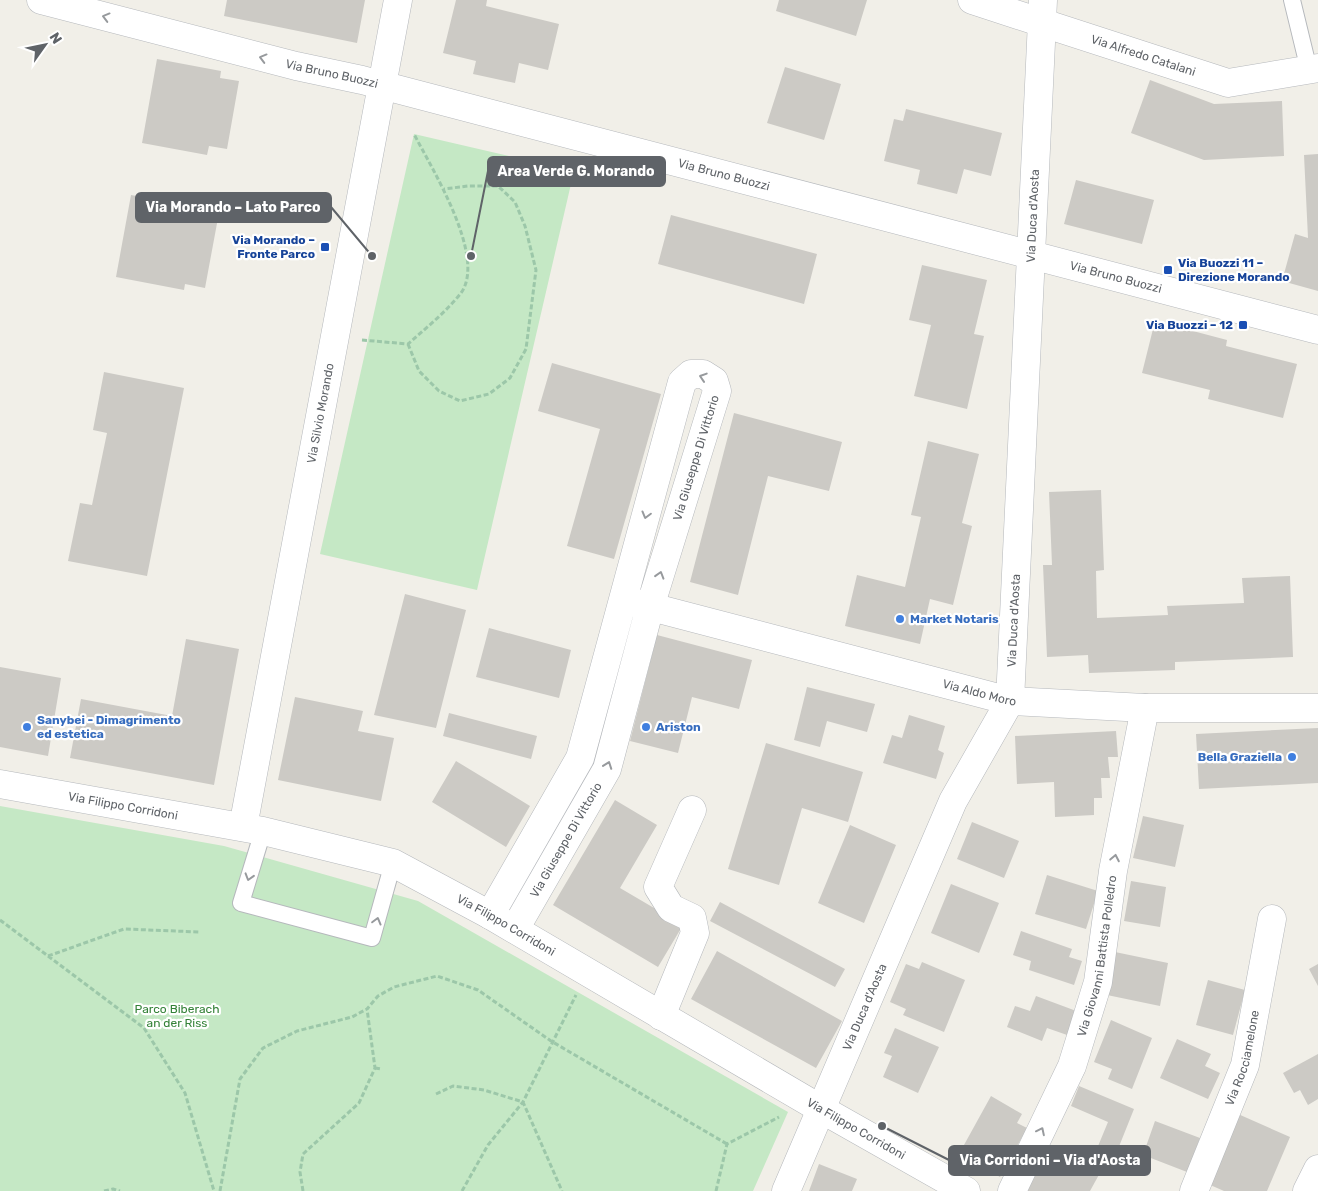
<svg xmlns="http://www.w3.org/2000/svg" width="1318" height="1191" font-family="Rubik,sans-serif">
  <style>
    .green { fill: #c5e8c5 }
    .building { fill: #cccac5 }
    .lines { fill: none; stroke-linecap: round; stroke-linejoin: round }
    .service-casing { stroke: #b5b8bc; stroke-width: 18 }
    .minor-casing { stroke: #b5b8bc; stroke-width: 29 }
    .path { stroke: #9cc7a9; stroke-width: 3; stroke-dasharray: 5 2.5; stroke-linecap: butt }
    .service { stroke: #fff; stroke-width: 16 }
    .minor { stroke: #fff; stroke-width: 28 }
    .oneway { stroke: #979a9d }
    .transit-dot { fill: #1a4fb4; stroke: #fff; stroke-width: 2 }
    .shop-dot { fill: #3f7fe0; stroke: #fff; stroke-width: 2 }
    .labels { text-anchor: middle; stroke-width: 4.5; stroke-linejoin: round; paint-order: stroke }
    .street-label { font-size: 12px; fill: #5f6368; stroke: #fff }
    .transit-label { font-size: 12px; font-weight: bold; fill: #164399; stroke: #fff; text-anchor: end }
    .shop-label { font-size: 12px; font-weight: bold; fill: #366cbe; stroke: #fff; text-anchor: start }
    .park-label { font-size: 12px; fill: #348238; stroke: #fff }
    .leader { fill: none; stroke: #5f6368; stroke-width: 2 }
    .callout-dot { fill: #5f6368; stroke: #fff; stroke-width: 2 }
    .callout { fill: #5f6368; stroke: #5f6368; stroke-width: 2 }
    .callout-label { font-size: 14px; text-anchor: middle; font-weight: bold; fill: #fff }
  </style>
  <rect width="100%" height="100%" fill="#f1efe8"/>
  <!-- green -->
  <path class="green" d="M414 134 574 171 477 590 320 554Z
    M0 806 224 846 418 901 788 1112 753 1191H0Z"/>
  <!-- building -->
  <path class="building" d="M227 0H365L357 43 224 16Z
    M456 0H487L486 6 559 24 548 70 519 63 515 83 473 74 476 61 443 53Z
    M779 0H867L856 36 776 11Z
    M157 59 221 71 220 78 239 81 227 149 209 146 207 155 142 143Z
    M785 67 841 84 824 140 767 123Z
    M1150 80 1214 104 1282 101 1284 156 1204 160 1131 133Z
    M906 109 1002 133 991 176 964 169 957 194 917 184 920 170 884 161 894 119 903 121Z
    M1318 154V291L1282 281 1295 234 1308 238 1304 155Z
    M1076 180 1154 200 1142 244 1064 224Z
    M131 195 200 208 199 215 218 218 205 288 185 284 184 290 116 277Z
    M671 215 817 254 804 304 658 264Z
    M922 265 987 280 974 334 984 336 967 409 914 396 931 325 909 320Z
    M1155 321 1227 340 1226 346 1297 364 1283 418 1208 399 1210 390 1142 373Z
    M552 363 661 394 614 559 567 546 600 429 538 411Z
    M104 372 184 388 147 576 68 561 80 503 92 505 107 433 93 430Z
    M734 413 842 442 829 491 768 476 738 595 690 582Z
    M928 441 979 454 962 523 972 526 953 605 930 599 920 644 845 626 857 575 905 587 921 517 911 515Z
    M1101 490 1104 570 1096 571 1097 618 1168 615 1167 606 1244 603 1242 578 1290 576 1293 657 1175 662V670L1089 673 1088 655 1047 657 1043 565H1052L1049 492Z
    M405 594 466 610 436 728 374 715Z
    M489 628 571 650 559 698 476 677Z
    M657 635 752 660 739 709 692 697 678 753 630 741Z
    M186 639 239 649 214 785 70 758 81 699 172 716Z
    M0 667 61 678 48 756 0 747Z
    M807 687 875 704 867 732 827 721 820 747 794 740Z
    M295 697 363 711 358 731 394 738 381 801 278 780Z
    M449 713 537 736 531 759 443 736Z
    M909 715 945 726 938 750 944 753 936 779 883 763 892 735 902 738Z
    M1318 728V783L1199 789 1196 734Z
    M1116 731 1118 757H1108L1110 778H1101L1102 798H1094V815L1055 817 1054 782 1017 784 1015 736Z
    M766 743 863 772 848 822 802 808 779 885 728 869Z
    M456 761 530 806 506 847 432 802Z
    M615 800 657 825 620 888 683 925 658 967 553 905Z
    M1143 816 1184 825 1175 867 1133 858Z
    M972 822 1019 841 1004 878 957 859Z
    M850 825 896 845 864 923 818 903Z
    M1047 875 1098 891 1086 929 1035 914Z
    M1131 881 1166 887 1160 927 1124 921Z
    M951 884 999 903 979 953 931 933Z
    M720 902 845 969 835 987 710 921Z
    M1021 931 1072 949 1069 957 1082 961 1074 985 1029 970 1031 961 1013 955Z
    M717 951 842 1021 816 1068 691 999Z
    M1115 952 1168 963 1160 1006 1107 995Z
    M922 962 965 980 944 1032 903 1015 906 1009 890 1002 906 964 919 969Z
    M1318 964V986L1309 969Z
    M1208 980 1245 990 1233 1035 1196 1025Z
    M1036 996 1079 1012 1070 1036 1047 1028 1042 1041 1007 1027 1015 1006 1030 1011Z
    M1111 1020 1152 1038 1132 1089 1108 1079 1112 1069 1094 1062Z
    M895 1028 939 1047 918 1093 883 1077 892 1056 884 1053Z
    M1177 1039 1211 1054 1205 1066 1220 1073 1208 1099 1160 1078Z
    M1318 1054V1099L1308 1105 1300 1090 1294 1093 1283 1073Z
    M1079 1086 1134 1109 1114 1159 1096 1151 1108 1122 1071 1106Z
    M991 1096 1022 1114 1017 1123 1027 1128 1000 1177 959 1154Z
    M1238 1114 1290 1137 1267 1191H1224L1208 1184Z
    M1155 1121 1200 1138 1187 1172 1143 1155Z
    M1046 1149 1066 1161 1070 1154 1101 1171 1090 1191H1023Z
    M819 1164 857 1179 852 1191H809Z"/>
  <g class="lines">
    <defs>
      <path id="service" d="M1292 0 1309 70
        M263 831 241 903 372 938 393 863"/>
      <g id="minor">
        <path id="s1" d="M41 0 296 66 362 80 1318 330"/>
        <path id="s2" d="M972 0 1228 83 1318 68"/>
        <path id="s3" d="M632 602 1010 701 1145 708H1318"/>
        <path id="s4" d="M0 784 263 831 393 863 490 915 821 1109 966 1191"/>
        <path id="s5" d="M243 827 398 0"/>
        <path d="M490 915 580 758 682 382 691 374H703L714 381 717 391 650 607 607 769 515 929"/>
        <path d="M661 1016 695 933 692 918 671 908 658 887 692 810"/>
        <path id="s6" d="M786 1191 953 801 1010 701 1043 0"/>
        <path id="s7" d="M1012 1191 1072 1066 1098 982 1113 871 1145 708"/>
        <path id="s8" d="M1194 1191 1245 1065 1272 919"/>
        <path d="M1307 1191 1318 1169"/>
      </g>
    </defs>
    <!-- service casing -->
    <use href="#service" class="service-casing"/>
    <!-- minor casing -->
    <use href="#minor" class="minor-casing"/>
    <!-- path -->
    <path class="path" d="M362 340 408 344C426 328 446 312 461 293 487 257 432 169 414 134
      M408 344 419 371 439 391 460 401 489 394 510 378 526 349 536 270 525 226 515 202 498 186H468L444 189
      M0 920 144 1028 185 1093 214 1191
      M48 956 124 929 200 932
      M375 1068 381 1069
      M436 1094 453 1086 484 1090 523 1102 562 1191
      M104 1191 113 1189 120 1191
      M220 1191 240 1079 263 1048 297 1031 352 1017 367 1009 378 996 394 987 437 976 478 990 551 1041 727 1144
      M303 1191 300 1172 303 1154 359 1103 375 1068 367 1009
      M462 1191 488 1145 523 1102 576 995
      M716 1191 727 1144 779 1117"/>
    <!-- service -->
    <use href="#service" class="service"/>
    <!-- minor -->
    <use href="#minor" class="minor"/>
  </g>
  <!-- one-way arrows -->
  <defs><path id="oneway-chevron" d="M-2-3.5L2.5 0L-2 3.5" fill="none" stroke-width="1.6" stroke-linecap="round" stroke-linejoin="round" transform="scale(1.25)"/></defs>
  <g class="oneway">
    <use href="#oneway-chevron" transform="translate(106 17) rotate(-165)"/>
    <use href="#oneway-chevron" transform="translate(263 58) rotate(-165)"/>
    <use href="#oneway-chevron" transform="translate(703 377) rotate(-162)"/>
    <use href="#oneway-chevron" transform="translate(646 515) rotate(105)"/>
    <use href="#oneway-chevron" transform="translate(660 575) rotate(-73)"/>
    <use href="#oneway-chevron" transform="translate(608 765) rotate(-70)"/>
    <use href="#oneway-chevron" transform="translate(1115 858) rotate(-79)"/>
    <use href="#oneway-chevron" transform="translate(249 877) rotate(107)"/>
    <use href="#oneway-chevron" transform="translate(377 921) rotate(-75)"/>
    <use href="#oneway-chevron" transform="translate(1041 1131) rotate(-64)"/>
  </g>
  <!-- markers -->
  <g class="transit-dot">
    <rect x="320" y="242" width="10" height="10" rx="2.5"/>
    <rect x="1163" y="265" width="10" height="10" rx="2.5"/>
    <rect x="1238" y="320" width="10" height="10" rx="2.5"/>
  </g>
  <g class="shop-dot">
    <circle cx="900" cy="619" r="5"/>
    <circle cx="27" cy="727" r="5"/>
    <circle cx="646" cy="727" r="5"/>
    <circle cx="1292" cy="757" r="5"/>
  </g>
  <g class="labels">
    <!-- street labels -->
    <g class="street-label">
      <text dy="4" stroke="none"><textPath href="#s2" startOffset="180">Via Alfredo Catalani</textPath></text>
      <text dy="4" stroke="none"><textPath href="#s1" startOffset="300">Via Bruno Buozzi</textPath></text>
      <text dy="4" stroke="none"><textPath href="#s1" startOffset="705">Via Bruno Buozzi</textPath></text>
      <text dy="4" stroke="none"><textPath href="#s6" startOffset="1025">Via Duca d'Aosta</textPath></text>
      <text dy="4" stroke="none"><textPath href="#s1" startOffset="1110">Via Bruno Buozzi</textPath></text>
      <text dy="4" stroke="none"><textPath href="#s5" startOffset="421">Via Silvio Morando</textPath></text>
      <text transform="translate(696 458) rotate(-73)" y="4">Via Giuseppe Di Vittorio</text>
      <text dy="4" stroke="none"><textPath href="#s6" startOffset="620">Via Duca d'Aosta</textPath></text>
      <text dy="4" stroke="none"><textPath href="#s3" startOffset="359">Via Aldo Moro</textPath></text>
      <text dy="4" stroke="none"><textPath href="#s4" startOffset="125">Via Filippo Corridoni</textPath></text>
      <text transform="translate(566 840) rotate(-60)" y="4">Via Giuseppe Di Vittorio</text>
      <text dy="4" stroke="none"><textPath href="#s4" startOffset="530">Via Filippo Corridoni</textPath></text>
      <text dy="4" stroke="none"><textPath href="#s7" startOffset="252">Via Giovanni Battista Polledro</textPath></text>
      <text dy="4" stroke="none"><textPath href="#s6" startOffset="200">Via Duca d'Aosta</textPath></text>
      <text dy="4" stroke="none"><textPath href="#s8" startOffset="142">Via Rocciamelone</textPath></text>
      <text dy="4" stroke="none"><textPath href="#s4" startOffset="935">Via Filippo Corridoni</textPath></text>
    </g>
    <!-- transit labels -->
    <g class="transit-label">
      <text x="315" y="244">Via Morando –<tspan x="315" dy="14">Fronte Parco</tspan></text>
      <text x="1178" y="267" text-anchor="start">Via Buozzi 11 –<tspan x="1178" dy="14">Direzione Morando</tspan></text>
      <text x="1233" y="329">Via Buozzi – 12</text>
    </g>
    <!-- shop labels -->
    <g class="shop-label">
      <text x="910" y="623">Market Notaris</text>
      <text x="37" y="724">Sanybei - Dimagrimento<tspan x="37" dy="14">ed estetica</tspan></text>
      <text x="656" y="731">Ariston</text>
      <text x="1282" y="761" text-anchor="end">Bella Graziella</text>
    </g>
    <!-- park labels -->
    <g class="park-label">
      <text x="177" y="1013">Parco Biberach<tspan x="177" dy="14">an der Riss</tspan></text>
    </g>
  </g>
  <!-- callouts -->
  <path class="leader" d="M471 256L488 171M372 256L331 207M882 1126L949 1160"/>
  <g class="callout-dot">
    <circle cx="471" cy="256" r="5"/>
    <circle cx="372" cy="256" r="5"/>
    <circle cx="882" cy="1126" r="5"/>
  </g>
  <g class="callout">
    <rect x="488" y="157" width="177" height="29" rx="5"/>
    <rect x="136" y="193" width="195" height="29" rx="5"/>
    <rect x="949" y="1146" width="201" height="29" rx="5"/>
  </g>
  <g class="callout-label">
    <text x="576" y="176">Area Verde G. Morando</text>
    <text x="233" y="212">Via Morando – Lato Parco</text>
    <text x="1050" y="1165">Via Corridoni – Via d'Aosta</text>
  </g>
  <!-- north arrow -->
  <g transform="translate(45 45) rotate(57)" stroke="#ffffff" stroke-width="4" paint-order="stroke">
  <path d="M0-4L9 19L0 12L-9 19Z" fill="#5f6368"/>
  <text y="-8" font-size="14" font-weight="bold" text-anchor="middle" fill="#5f6368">N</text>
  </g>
</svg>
